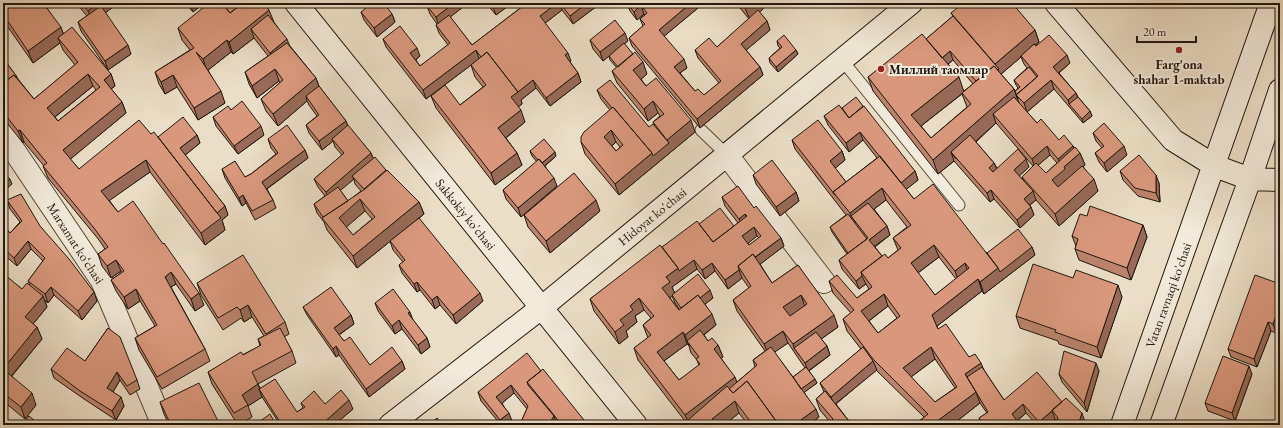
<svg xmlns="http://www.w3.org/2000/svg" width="1283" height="428" font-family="'EB Garamond',serif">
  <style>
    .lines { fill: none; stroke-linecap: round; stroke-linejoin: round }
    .lane-casing { stroke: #54493a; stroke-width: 13 }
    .street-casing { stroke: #54493a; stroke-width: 24 }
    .secondary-casing { stroke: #21170c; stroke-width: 24 }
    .lane { stroke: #f2eada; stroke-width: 11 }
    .street { stroke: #f2eada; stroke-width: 22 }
    .secondary { stroke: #f2eada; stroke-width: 22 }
    .wall { fill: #bb836b; stroke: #21170c; fill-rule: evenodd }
    .shaded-wall { fill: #986a57; stroke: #21170c }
    .building { fill: #d9987c; stroke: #21170c; fill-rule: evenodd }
    .poi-dot { fill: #8f2418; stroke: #f2eada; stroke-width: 1.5 }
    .labels { text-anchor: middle; stroke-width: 4; stroke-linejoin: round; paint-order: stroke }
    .poi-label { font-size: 13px; font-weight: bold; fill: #21170c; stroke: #f2eada }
    .street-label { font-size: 13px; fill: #21170c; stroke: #f2eada }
  </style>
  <rect width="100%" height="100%" fill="#ebdec6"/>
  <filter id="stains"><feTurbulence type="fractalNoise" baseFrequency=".005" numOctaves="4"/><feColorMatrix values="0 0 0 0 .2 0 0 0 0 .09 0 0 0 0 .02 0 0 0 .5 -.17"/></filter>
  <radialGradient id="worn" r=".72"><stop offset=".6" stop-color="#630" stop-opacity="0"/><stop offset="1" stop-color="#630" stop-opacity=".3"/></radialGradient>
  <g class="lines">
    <defs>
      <path id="lane" d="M842 60 959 205
        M701 130 727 155"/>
      <path id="street" d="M3 134 102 281 163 425
        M727 155 824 282"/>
      <path id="secondary" d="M296 3 636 425
        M1056 3 1173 140 1215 166 1250 179 1280 180
        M390 425 541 308 911 3
        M1122 425 1271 3
        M1161 425 1250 179 1280 90"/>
    </defs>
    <!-- lane casing -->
    <use href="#lane" class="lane-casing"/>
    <!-- street casing -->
    <use href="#street" class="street-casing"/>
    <!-- secondary casing -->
    <use href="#secondary" class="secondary-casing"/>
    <!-- lane -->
    <use href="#lane" class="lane"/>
    <!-- street -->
    <use href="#street" class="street"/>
    <!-- secondary -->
    <use href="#secondary" class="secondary"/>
  </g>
  <!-- wall -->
  <path class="wall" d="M3 3H47L45 5 64 34 111 74 115 86 111 89 122 102 126 113 70 159 79 169 151 134 158 137 197 135 200 143 185 155 225 206 228 215 222 220 225 230 205 245 150 172 109 200 118 212 204 305 195 311 176 284 171 287 205 349 210 361 162 389 139 350 135 338 155 326 140 301 128 309 116 291 111 280 121 273V271L111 278 102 266 98 254 105 249 99 240 48 178 43 166H44L24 142 23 143 3 118V58L17 77 18 79 34 99 75 65 63 50 60 43 33 63 3 20ZM93 86 96 90 58 121 55 117Z
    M76 3H113L114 6 105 13 131 54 108 70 81 31 78 22 87 16Z
    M185 3H204L193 12Z
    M468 3 450 17 472 45 527 3H601L573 24 562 10 545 23 571 61 570 62 578 73 581 82 550 106 536 88 521 100 522 104 518 107 525 122 506 138 517 153 522 165 495 185 436 108 431 96 460 105 483 87 475 77 471 65 479 59 426 99 386 47 383 39 420 56 416 60 420 66 448 45 439 33 436 25 437 24 430 14 427 6Z
    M486 3H507L508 6 496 15Z
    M627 3H704L664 36 687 68 680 73 695 91 704 95 719 83 698 58 695 50 717 47 749 19 736 3H761L763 9 759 12 767 21 770 30 746 50 760 67 763 75 700 128 632 46 629 38 643 26 640 19 645 15 644 14 637 20 630 11Z
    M361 12 392 14 395 22 377 37 364 20Z
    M951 13 1035 30 1039 42 1035 45 1036 46 1070 63 1059 73 1076 93 1078 97 1090 111 1092 116 1083 123 1054 89 1027 112 1037 123 1059 140 1073 146 1074 148 1080 153 1085 165 1083 166 1098 191 1059 226 1036 200 1030 205 1034 215 1020 228 994 199 990 202 954 161 938 174 873 91 868 77 926 39 953 16ZM1021 57 1024 64 1027 68 1014 80 1016 85 1018 88 1015 91 1014 89 1001 74ZM953 60 973 84 964 91 948 64ZM962 94 967 107 931 138 921 126ZM996 123 1033 166 1022 177 1023 180 1019 176 1029 167 997 168 994 163 976 142ZM1050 155 1057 163 1046 173 1038 165Z
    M274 22 290 46 316 78 319 86 346 121 348 126 371 153 373 158 419 202 424 214 357 268 327 230 324 222 317 213 314 204 325 196 318 187 314 179 342 155 335 147 333 141 322 150 309 133 306 125 317 116 309 105 307 101 278 126 266 111 261 99 280 83 279 81 257 98 249 84 245 72 268 56 254 38 233 54 231 52 208 70 225 103 198 120 177 87 165 94 159 84 155 72 190 50 182 40 178 28ZM354 179 355 184 361 191 348 201 340 190ZM365 211 372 219 353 235 346 227Z
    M590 40 628 41 624 44 647 74 641 79 646 86 695 132 619 195 585 154 581 142 610 110 601 99 597 90 649 127 655 126 653 122 660 116 658 113 648 121 617 83 612 71 617 68 610 60 609 56 603 61 593 49ZM616 142 620 147 616 151 612 146Z
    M777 41 796 50 798 54 778 72 770 63 769 58 780 48 778 46Z
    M842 108 915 171 918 180 906 189 914 199 987 253 1032 247 1035 255 984 294 982 291 937 326 938 329 969 357 982 367 1004 400 1062 402 1066 398 1056 422 1055 419 1049 425H1037L1026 413 1017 421 1020 425H982L979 418 987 413 980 403 952 425H917V423L924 417 876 370 836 404 852 425H831L830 422 820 410 816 399 824 392 820 383 861 349 847 331 843 319 851 313 833 293 829 281 857 298 869 289 866 284 859 289 842 269 839 260 847 254 832 232 830 227 846 215 795 149 792 140 842 151 845 160 835 168 846 182 877 158 863 140 849 152 828 125 824 116ZM886 200 907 227 893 238 898 250 888 258 882 256 875 247 890 235 887 226 874 209ZM939 257 956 279 935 295 918 273ZM888 306 897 318 878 333 869 321ZM935 359 955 388 935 402 911 377Z
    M231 110 264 135 238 154 216 126 213 117Z
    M1093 133 1127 155 1107 172 1099 162 1095 153 1102 148 1096 141Z
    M268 139 305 150 308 158 267 189 273 200 276 208 255 220 246 203 242 206 225 178 222 169 245 177 251 174 276 154 271 148Z
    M530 151 556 156 545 166 557 186 521 217 506 199 503 190 537 162 532 156Z
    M1120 171 1159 183 1160 202 1138 196 1123 180Z
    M753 175 796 192 799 201 780 216 756 184Z
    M722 197 754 208 781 238 784 246 760 264 772 283 798 265 838 327 821 339 827 346 830 355 809 371 817 383 804 392 819 417 808 425H748L739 413 724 425H688L638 360 634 348 648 338 643 325 651 318 644 310 635 316 637 322 626 331 628 337 619 344 594 311 590 299 662 247 699 224 734 226 738 223 725 206ZM757 236 759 238 749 245 748 243ZM697 269 705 279 715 271 728 289 742 278 749 288 733 300 737 311 765 351 753 360 755 367 737 382 721 358 723 357 718 345 708 341 704 335 716 325 705 304 713 298 674 292 672 287ZM672 296 675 303 679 309V310L670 298ZM788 343 805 368 793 377 774 352ZM687 344 689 346 691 353 697 360 699 366 679 380 664 361Z
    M7 200 40 226 97 301 82 320 54 295 48 303 45 300 47 307 33 324 37 327 42 339 12 376 36 405 25 419 3 401V275L22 289 30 285 28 281 43 261 31 249 17 266 3 254V225L10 233 20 222 10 209Z
    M600 211 550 253 528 227 524 215Z
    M1087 216 1143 225 1147 237 1131 280 1079 260 1075 249 1076 246 1072 236Z
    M390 241 483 301 456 324 440 305 435 309 420 290 417 292 402 273 399 265 403 262 393 250Z
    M197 283 285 322 289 334 284 337 292 351 296 363 258 384 260 388 297 412 303 408 301 403 325 404 353 409 334 425H255H276L279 423 262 397 248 406 252 417 238 425 212 384 208 372 260 346 258 339 264 336 252 317 244 322 241 318 223 330 201 295Z
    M1280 284V322L1276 333 1271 331 1257 367 1231 357 1228 349Z
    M1122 297 1101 358 1059 344 1058 341 1020 328 1016 316Z
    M375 303 413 320 427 338 430 347 421 354 402 329 395 334 378 311Z
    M303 307 351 315 354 324 339 335 344 341 370 365 402 361 405 369 369 397 339 355 336 357 307 315Z
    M108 328 137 380 140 389 130 395 120 380 113 392 124 406 116 420 84 399 54 378 51 369 85 361Z
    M541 371 588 425H518L521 422 527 409 514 393 502 403 512 421 507 425H501L481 401 478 392Z
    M1099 371 1087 412 1062 382 1059 374Z
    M1252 374 1235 421 1208 411 1205 403Z
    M160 402 218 421 220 425H169L164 414Z"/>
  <!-- shaded-wall -->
  <path class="shaded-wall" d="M98 3H113L114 6 93 23 88 11Z
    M191 3H204L193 12 190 4Z
    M454 3H468L439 26 436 17Z
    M498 3H507L508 6 496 15 493 7Z
    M557 3H560L562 10 543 25 540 16Z
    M587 3H601L573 24 570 16Z
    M685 3H704L662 38 659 30 685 8 684 4Z
    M751 3H761L763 9 750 20 745 8Z
    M855 3H860L856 7Z
    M641 5 644 14 637 20 634 12Z
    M269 10 274 22 251 29 254 38 233 54 229 42Z
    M392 14 395 22 377 37 374 28Z
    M767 21 770 30 744 52 741 44Z
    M61 27 65 39 58 38 60 43 33 63 28 51Z
    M1035 30 1039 42 1021 57V56V57L1000 75 998 70 995 64Z
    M625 33 628 41 603 61 600 52Z
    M287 39 290 47 273 61 270 53Z
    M227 40 231 52 207 71 203 59Z
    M128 45 131 54 108 70 105 61Z
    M417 48 420 56 413 62 410 53Z
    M476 50 479 59 426 99 423 90Z
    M796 50 798 54 778 72 776 67Z
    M950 51 953 60 944 67 941 59Z
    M568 53 571 61 568 64 565 55Z
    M1067 55 1070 63 1056 75 1053 67Z
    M684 59 687 68 677 75 674 67Z
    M643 62 647 74 638 82 633 70Z
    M760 67 763 75 700 128 697 119Z
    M275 69 279 81 257 98 252 86Z
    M578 73 581 82 550 106 546 98Z
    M88 74 93 86 51 120 47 108Z
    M111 74 115 86 108 91 104 80Z
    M173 75 177 87 165 94 161 82Z
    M959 77 964 92 916 130 911 115Z
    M316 78 320 90 306 96 307 101 278 126 273 114Z
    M533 80 536 88 521 100 522 104 515 109 511 97Z
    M1051 80 1054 89 1027 112 1024 103Z
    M1014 89 1019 103 993 114 996 123 956 159 951 152 954 161 938 174 933 160Z
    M221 91 225 103 198 120 194 108Z
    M1076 93 1079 101 1069 104 1068 100Z
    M653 101 658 113 648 121 644 109Z
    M122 102 126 113 67 162 63 150Z
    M521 110 525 122 503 140 498 128Z
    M1090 111 1092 116 1083 123 1082 119Z
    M691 120 695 132 619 195 615 184 652 153 669 143 667 140Z
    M346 121 349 130 332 139 333 141 322 150 319 141Z
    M261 126 264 135 238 154 234 146Z
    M20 130 24 142 23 143 18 131Z
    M611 130 616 142 608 149 604 137Z
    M860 132 863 140 849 152 846 143Z
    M197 135 200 143 183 157 180 148Z
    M1047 146 1050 155 1035 168 1032 159Z
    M1073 146 1076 154 1061 167 1058 159Z
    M1124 146 1127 155 1107 172 1104 163Z
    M305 150 308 158 265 190 262 182Z
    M842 151 845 160 833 170 830 161Z
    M555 152 556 156 542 168 541 164Z
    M371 153 374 161 352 176 354 179 329 200 326 192Z
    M517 153 522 165 495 185 491 173Z
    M1080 153 1085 165 1069 179 1057 192 1052 180 1064 167Z
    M1026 159 1029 167 1017 178 1014 170Z
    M146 160 150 172 106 203 101 191Z
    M994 163 998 171 992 176 989 168Z
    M915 171 918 180 903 192 900 183Z
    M1156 175 1159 183 1160 202 1156 193Z
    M554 178 557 186 521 217 518 208Z
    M10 179 12 184 3 192V186Z
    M1094 179 1098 191 1059 226 1055 214Z
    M882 188 886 200 856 223 851 216 850 213Z
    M991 190 994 199 990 202 987 193Z
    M1033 191 1036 200 1027 207 1024 199Z
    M796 192 799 201 780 216 776 207Z
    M243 195 246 203 242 206 239 198Z
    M360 199 365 211 343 230 327 224Z
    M596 200 600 211 550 253 546 241Z
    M419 202 424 214 357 268 353 256Z
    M225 206 228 215 222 220 225 230 205 245 201 233 216 213Z
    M1031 207 1034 215 1020 228 1017 220Z
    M745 214 748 222 742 227 739 219Z
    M1143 225 1147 237 1131 280 1127 268Z
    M887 226 890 235 872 248 869 240Z
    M754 227 757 236 746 245 742 236Z
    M781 238 784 246 745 276 740 269Z
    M28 241 31 249 17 266 14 258Z
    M934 245 939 257 915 275 911 263Z
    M1032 247 1035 255 984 294 980 282 998 268Z
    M116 260 121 271 111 278 107 266Z
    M694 260 697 269 672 287 675 294 667 300 662 288 666 277 678 268Z
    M712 263 715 271 705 279 702 270Z
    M965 263 969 275 959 283 955 271Z
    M739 270 742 278 728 289 725 280Z
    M171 272 176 284 169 288 165 277Z
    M862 276 866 284 859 289 856 281Z
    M978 279 982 291 936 327 932 315Z
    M417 282 420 290 417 292 414 284Z
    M1118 285 1122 297 1101 358 1097 347Z
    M51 287 54 295 48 303 45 294Z
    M136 289 140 301 128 309 124 297Z
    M710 290 713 298 686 319 683 310Z
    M94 292 97 301 82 320 78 311Z
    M199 293 204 305 195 311 191 299Z
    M480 293 483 301 456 324 453 315Z
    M884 294 888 306 866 323 861 311Z
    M801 295 805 307 788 319 783 307Z
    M43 296 47 307 29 329 25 317Z
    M437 296 440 305 435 309 432 300Z
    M639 298 644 310 635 316 637 322 626 331 628 337 619 344 615 332 620 320 630 306Z
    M248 305 252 317 244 322 240 310Z
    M1280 305V322L1276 333 1273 324Z
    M410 312 413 320 408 313Z
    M712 314 716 325 690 345 687 341 689 346 685 335Z
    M351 315 354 324 337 336 334 328Z
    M834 315 838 327 799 355 794 348 793 344Z
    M399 320 402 329 395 334 392 326Z
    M1268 322 1271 331 1257 367 1254 359Z
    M37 327 42 339 7 381 3 369Z
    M783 331 788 343 769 356 764 344Z
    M683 332 687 344 661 363 657 352Z
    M427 338 430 347 421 354 418 345Z
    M718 345 723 357 718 361 714 349Z
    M336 346 339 355 336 357 333 349Z
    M827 346 830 355 808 371 805 363Z
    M931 347 935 359 907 380 903 368Z
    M402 361 405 369 369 397 366 389Z
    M873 361 877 370 834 405 831 397Z
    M981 363 986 375 971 384 965 374Z
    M1096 363 1099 371 1087 412 1084 403Z
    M1249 366 1252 374 1235 421 1232 413Z
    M117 372 120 380 110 397 107 388Z
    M735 377 739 388 688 422 685 415Z
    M815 379 817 383 802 394 800 389Z
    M258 384 262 394 259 389 262 397 248 406 242 395Z
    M511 385 514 393 500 405 496 397Z
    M976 392 980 403 952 425H937L936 422Z
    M32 393 36 405 25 419 21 407Z
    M121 397 124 406 116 420 112 411Z
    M349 400 353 409 334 425H321Z
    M735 401 739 413 724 425H715L712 419Z
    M1023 404 1026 413 1015 422 1012 414Z
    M816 409 819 417 808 425H794Z
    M1052 411 1055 419 1049 425H1040L1039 422Z
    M509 413 512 421 507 425H502L500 420Z
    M1082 413 1086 425H1078Z
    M554 416 557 425H548Z"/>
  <!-- building -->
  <path class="building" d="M3 3H43L61 27 28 51 3 14Z
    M82 3H98L88 11Z
    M209 3H222L230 13 243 3H264L269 10 229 42 227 40 203 59 196 52 221 91 194 108 173 75 161 82 155 72 194 48 178 28Z
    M222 3H243L230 13Z
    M372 3H384L392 14 374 28 361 12Z
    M430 3H454L436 17 427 6Z
    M490 3H498L493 7Z
    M527 3H557L540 16 568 53 565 55 578 73 546 98 533 80 518 92 487 52 481 57 476 50 423 90 383 39 400 26 417 48 410 53 420 66 450 43 436 25 449 15 472 45Z
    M560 3H587L570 16Z
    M627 3H681L685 8 659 30 684 59 674 67 695 91 698 89 704 95 721 81 695 50 709 38 717 47 758 10 767 21 741 44 760 67 697 119 629 38 645 24 640 19 647 13 641 5 634 12Z
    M741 3H751L745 8Z
    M963 3H1012L1035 30 995 64 951 13Z
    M101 6 128 45 105 61 78 22Z
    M268 15 287 39 270 53 251 29Z
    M953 16 999 69 998 70 994 66 976 81 950 51 942 58 926 39Z
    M615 20 625 33 600 52 590 40Z
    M72 27 111 74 104 80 122 102 63 150 79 169 139 120 151 134 154 132 221 218 201 233 146 160 101 191 118 212 133 201 163 244 164 243 199 293 191 299 171 272 165 277 205 349 157 377 135 338 157 325 136 289 124 297 111 280 124 271 116 260 107 266 98 254 108 247 94 228 43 166 47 163 20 130 18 131 3 112V83L14 75 34 99 78 62 58 38ZM88 74 100 87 58 121 47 108Z
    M922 34 959 77 911 115 931 138 971 104 962 93 994 66 1014 89 933 160 868 77Z
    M784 35 796 50 776 67 769 58 782 47 777 41Z
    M1049 35 1067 55 1053 67 1076 93 1068 100 1051 80 1024 103 1016 95 1038 76 1021 56 1034 44 1036 46Z
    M287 43 316 78 273 114 261 99 283 80 275 69 252 86 245 72Z
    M624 43 633 54 618 67 609 56Z
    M487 52 518 92 511 97 521 110 498 128 517 153 491 173 431 96 445 85 460 105 486 85 471 65Z
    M635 52 643 62 633 70 646 86 656 78 691 120 667 140 653 122 664 114 653 101 644 109 612 71Z
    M3 58 17 77 16 78 14 75 3 83Z
    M1029 67 1037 77 1016 95 1018 99 1015 91 1020 87 1014 80Z
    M610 80 649 127 653 124 669 143 653 156 652 153 613 107 612 108 597 90Z
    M319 86 346 121 319 141 306 125 319 115 306 96Z
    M856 97 863 106 849 118 842 108Z
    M1014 97 1037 123 1041 119 1059 140 1064 135 1073 146 1058 159 1047 146 1032 159 993 114Z
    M1078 97 1090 111 1082 119 1069 104Z
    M242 101 261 126 234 146 213 117 228 106 231 110Z
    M839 105 849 118 864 106 915 171 901 183 860 132 846 143 824 116Z
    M613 107 652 153 615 184 581 142V137L584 132ZM611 130 623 145 616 151 604 137Z
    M183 117 197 135 180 148 225 206 217 213 158 137Z
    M818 120 842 151 830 161 846 182 833 192 835 195 792 140Z
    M1104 123 1124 146 1104 163 1095 153 1104 146 1093 133Z
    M287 125 305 150 262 182 273 200 252 211 243 195 239 198 222 169 235 161 245 177 251 174 278 153 268 139Z
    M348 125 371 153 326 192 314 179 344 153 332 139Z
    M970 135 994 163 989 168 993 172 1018 149 1026 159 1014 170 1033 191 1024 199 1031 207 1017 220 991 190 987 193 951 152Z
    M544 139 555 152 542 163 539 159 538 160 530 151Z
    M1075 147 1080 153 1064 167 1065 169 1052 180 1058 187 1082 166 1094 179 1055 214 1022 177 1036 163 1046 173Z
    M1139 155 1156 175V193L1135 188 1120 171Z
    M880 156 914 199 933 184 998 268 980 282 978 279 932 315 938 329 946 324 969 357 975 354 981 363 965 374 976 392 936 422 938 425H918L917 423 928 414 873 359 843 319 854 310 829 281 837 275 857 298 872 287 861 272 885 254 888 258 901 248 893 238 911 225 882 188 850 213 833 192ZM934 245 955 271 965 263 969 268 935 295 911 263ZM884 294 900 316 878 333 861 311ZM931 347 957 387 935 402 903 368Z
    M375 157 386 170 364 189 352 176Z
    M539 159 554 178 518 208 503 190Z
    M772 160 796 192 776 207 753 175Z
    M387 170 419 202 353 256 322 218 365 189ZM360 199 375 217 353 235 339 218Z
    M3 172 10 179 3 186Z
    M574 173 596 200 546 241 524 215Z
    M738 186 754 208 756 206 781 238 755 257 753 254 738 266 739 270 725 280 712 263 702 270 694 260 679 271 678 268 662 247 697 221 713 242 747 216 745 214 739 219 722 197ZM754 227 761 236 749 245 742 236Z
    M338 187 348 201 323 217 314 204Z
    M21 194 40 226 69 259 94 292 78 311 51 287 45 294 28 281 45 258 28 241 14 258 3 248V225L10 233 22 221 7 200Z
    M868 203 887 226 869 240 882 256 861 272 862 276 856 281 839 260 868 238 851 216Z
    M1090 206 1143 225 1127 268 1075 249 1078 239 1072 236 1080 214 1087 216Z
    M720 208 734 226 713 242 699 224Z
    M848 214 867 239 848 253 830 227Z
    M419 218 480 293 453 315 437 296 432 300 417 282 414 284 399 265 405 260 390 241Z
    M1018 229 1032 247 1000 272 998 268 987 253Z
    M660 245 678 268 666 277 670 282 662 288 679 310 698 295 712 314 685 335 683 332 657 352 679 380 700 364 696 359 699 357 687 341 700 330 708 341 712 338 718 345 714 349 735 377 685 415 634 348 651 335 643 325 654 316 639 298 630 306 633 310 620 320 624 325 615 332 590 299Z
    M753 254 772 283 798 265 834 315 793 344 783 331 764 344 733 300 751 286 738 266ZM801 295 807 304 790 316 783 307Z
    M243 255 285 322 266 334 248 305 240 310 237 307 218 318 197 283Z
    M1033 264 1073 278 1076 270 1118 285 1097 347 1055 332 1056 330 1016 316Z
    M4 274 22 289 27 283 43 296 25 317 37 327 3 369 32 393 21 407 3 393V320L4 319H3V298L5 296 3 294V275Z
    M698 274 710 290 700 298 698 295 681 308 672 295Z
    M1255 275 1280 284V305L1273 324 1268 322 1254 359 1228 349Z
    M331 287 351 315 334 328 344 341 350 337 370 365 392 347 402 361 366 389 336 346 333 349 303 307Z
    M393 289 410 312 408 313 427 338 418 345 399 320 392 326 375 303Z
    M108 328 120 337 137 380 127 386 117 372 107 388 121 397 112 411 80 391 51 369 67 348 85 361Z
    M280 328 292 351 252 372 258 384 242 395 248 405 234 413 208 372 241 352 243 355 261 345 258 339Z
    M816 332 827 346 805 363 794 348Z
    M771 347 816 409 794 425H779L747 381 733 393 729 389 757 365 753 360Z
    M863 347 873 361 831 397 820 383Z
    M1064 351 1096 363 1084 403 1059 374Z
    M527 353 541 371 527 382 528 385 554 416 548 425H518L521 422 528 406 511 385 496 397 509 413 500 420 478 392Z
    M1223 356 1249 366 1232 413 1205 403Z
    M806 367 815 379 801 389 793 377Z
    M982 367 1004 400 1037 372 1062 402 1039 422 1023 404 1012 414 1020 425H984L979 418 988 412 967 377Z
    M543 369 588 425H562L527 382Z
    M275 379 297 412 305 407 301 403 314 391 325 404 341 390 349 400 321 425H255L270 414 276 425 280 422 259 389Z
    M747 381 779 425H753L735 401 712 419 717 425H690L687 421 727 386 733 393Z
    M199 383 218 421 210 425H171L160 402Z
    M825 391 852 425H832L830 422 833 419 816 399Z
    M1066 398 1082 413 1078 425H1055L1058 418 1052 410Z
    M29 416 40 425H22Z
    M437 418 442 425H428Z
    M67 420 75 425H63Z"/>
  <!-- markers -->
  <g class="poi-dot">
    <circle cx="1179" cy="50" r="4"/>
    <circle cx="881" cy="69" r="4"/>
  </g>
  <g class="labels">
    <!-- poi labels -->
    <g class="poi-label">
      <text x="1179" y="69">Farg'ona<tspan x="1179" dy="15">shahar 1-maktab</tspan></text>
      <text x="889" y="74" text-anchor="start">Миллий таомлар</text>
    </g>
    <!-- street labels -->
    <g class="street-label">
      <text transform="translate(466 214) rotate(51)" y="5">Sakkokiy ko'chasi</text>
      <text transform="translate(652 216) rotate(-39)" y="5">Hidoyat ko'chasi</text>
      <text transform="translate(76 243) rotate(57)" y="5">Marxamat koʻchasi</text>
      <text transform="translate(1168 295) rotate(-70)" y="5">Vatan ravnaqi ko'chasi</text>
    </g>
  </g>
  <!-- margin -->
  <rect width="1283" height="428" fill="none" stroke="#ebdec6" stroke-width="16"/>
  <rect x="4" y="4" width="1275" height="420" fill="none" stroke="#21170c" stroke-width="2"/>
  <rect x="8" y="8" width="1267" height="412" fill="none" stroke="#21170c"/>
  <!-- scale -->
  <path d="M1137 36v6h59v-6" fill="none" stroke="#21170c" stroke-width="2"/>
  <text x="1143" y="36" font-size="12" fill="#21170c" stroke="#f2eada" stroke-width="3" paint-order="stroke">20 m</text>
  <rect width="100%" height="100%" filter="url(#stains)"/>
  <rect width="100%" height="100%" fill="url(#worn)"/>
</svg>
